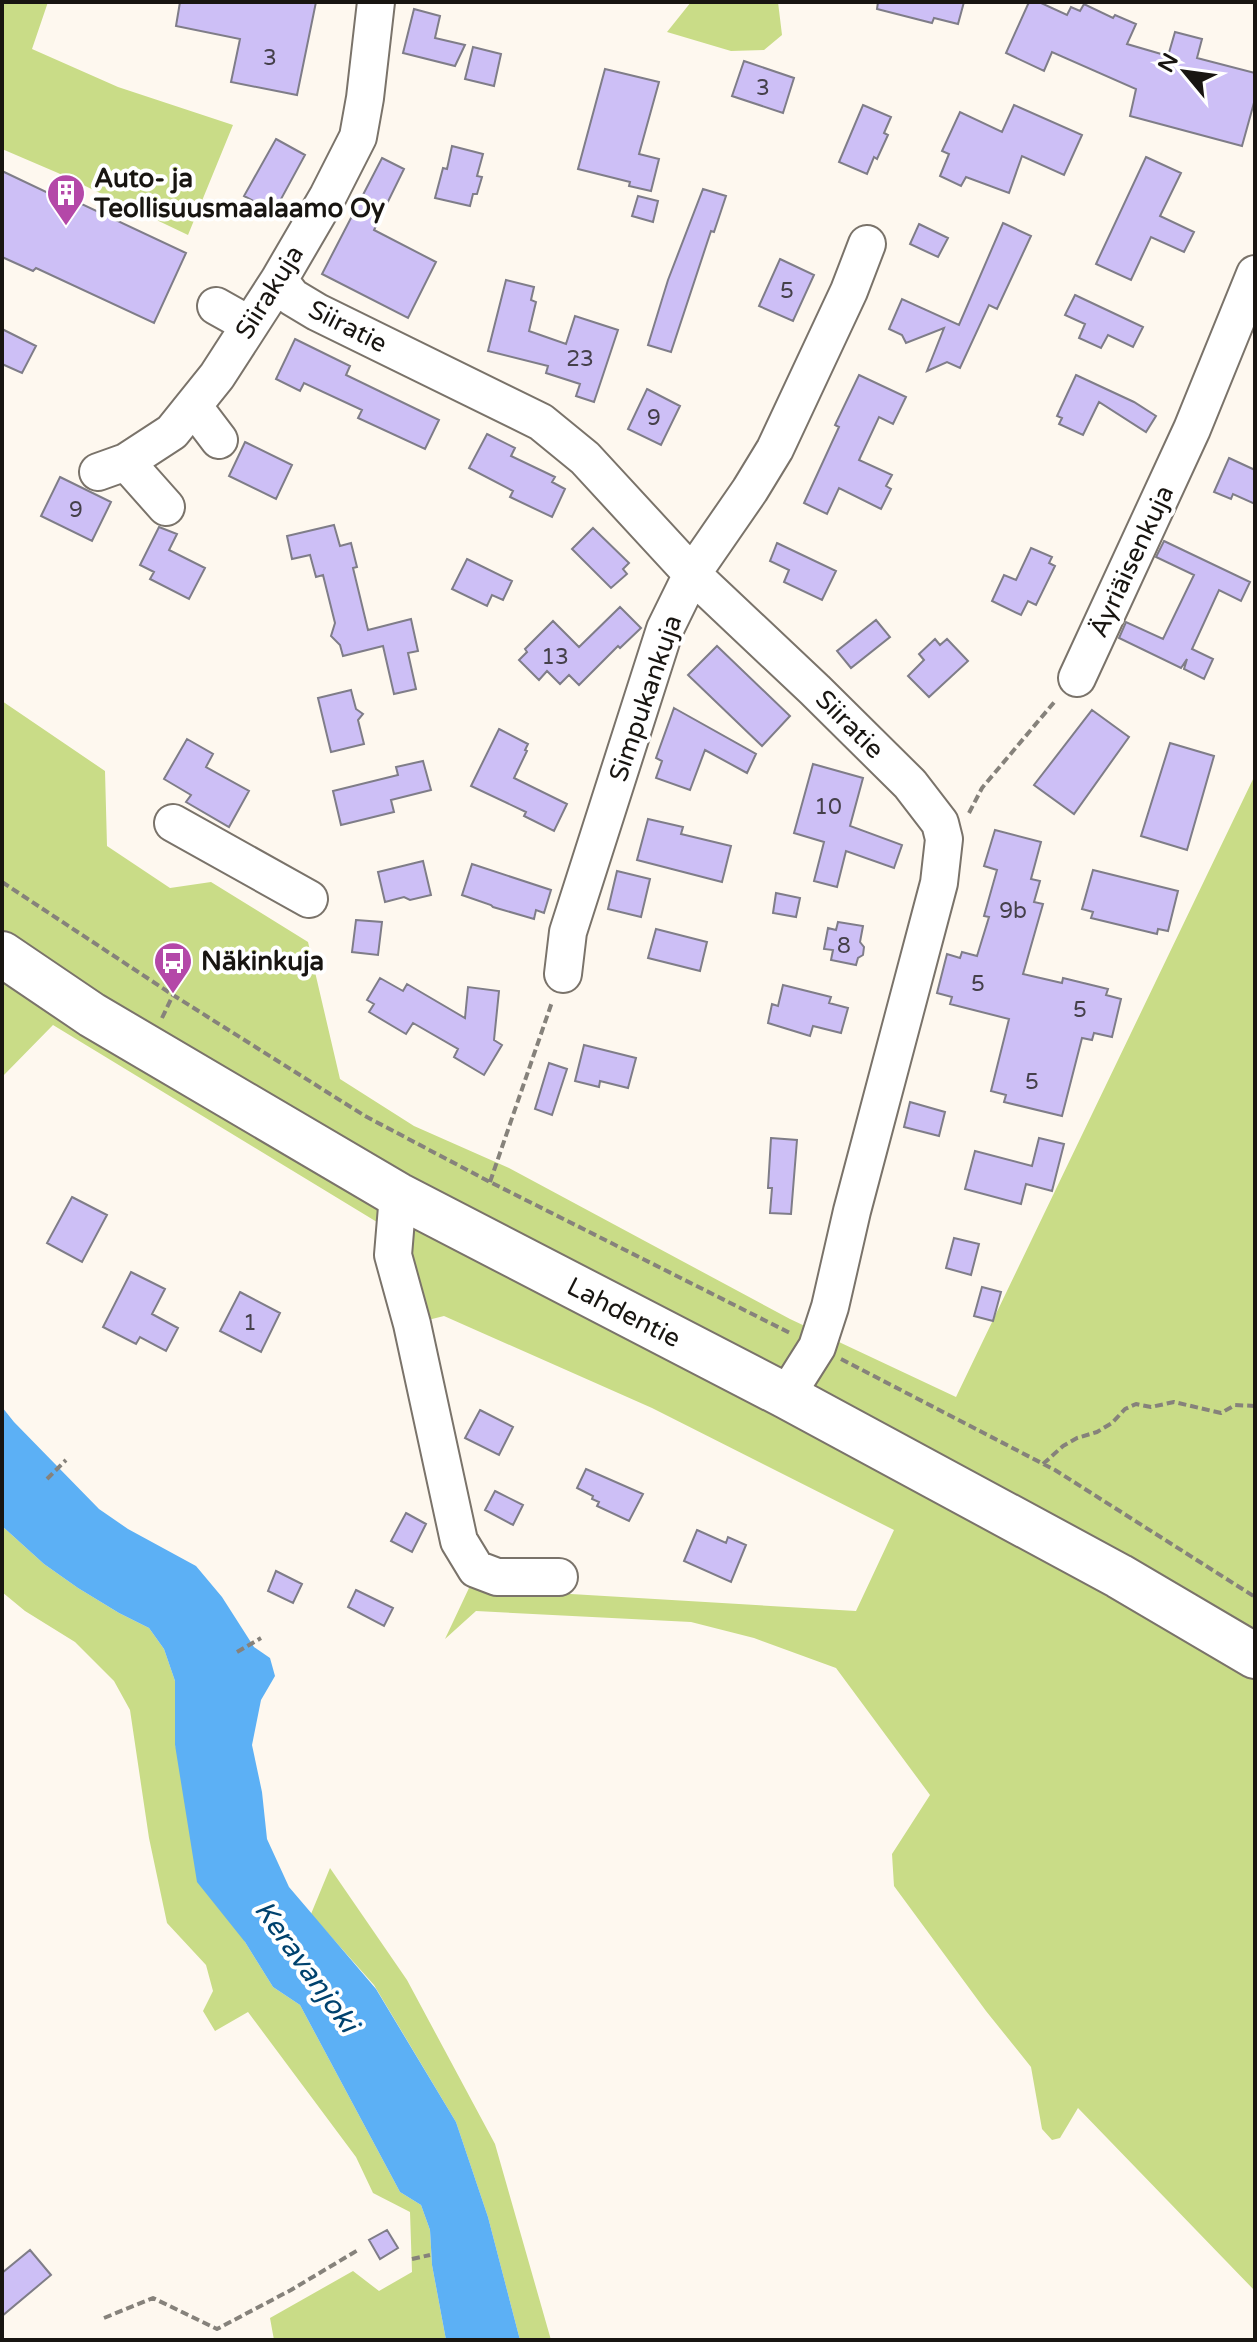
<svg xmlns="http://www.w3.org/2000/svg" width="1257" height="2342" font-family="'Varela Round',sans-serif">
  <style>
    .green { fill: #c9dc87 }
    .water { fill: #5cb0f5 }
    .building { fill: #cdbff6; stroke: #7f7d88; stroke-width: 2 }
    .lines { fill: none; stroke-linecap: round; stroke-linejoin: round }
    .minor-casing { stroke: #7a736a; stroke-width: 40 }
    .major-casing { stroke: #7a736a; stroke-width: 48 }
    .path { stroke: #86827b; stroke-width: 4; stroke-dasharray: 8 4; stroke-linecap: butt }
    .minor { stroke: #fff; stroke-width: 36 }
    .major { stroke: #fff; stroke-width: 44 }
    .labels { text-anchor: middle; stroke-width: 8; stroke-linejoin: round; paint-order: stroke }
    .number-label { font-size: 22px; fill: #45404a }
    .poi-label { font-size: 26px; font-weight: bold; fill: #181511; stroke: #fff; text-anchor: start }
    .street-label { font-size: 26px; fill: #181511; stroke: #fff }
    .water-label { font-size: 28px; font-style: italic; fill: #00426e; stroke: #fff }
  </style>
  <rect width="100%" height="100%" fill="#fef8ef"/>
  <!-- green -->
  <path class="green" d="M2 2H48L32 49 118 87 233 125 188 235 58 173 2 149Z
    M691 2H778L782 35 764 50 731 51 667 32Z
    M2 701 105 771 107 846 170 888 211 882 308 942 340 1079 414 1126 509 1168 790 1319 956 1397 1255 775V2291L1078 2108 1060 2138 1052 2140 1042 2129 1031 2067 986 2011 894 1886 892 1854 930 1795 836 1668 754 1638 691 1622 476 1611 445 1639 469 1588 856 1611 894 1530 652 1408 444 1316 412 1324 395 1233 53 1025 2 1077Z
    M2 1526 44 1564 78 1588 119 1613 149 1628 164 1649 175 1681V1745L245 1942 273 1987 300 2005 400 2192 421 2205 430 2230 432 2265 446 2340H274L270 2318 353 2271 379 2291 412 2272 410 2212 373 2193 356 2157 248 2012 215 2031 203 2011 213 1991 206 1965 167 1923 149 1838 130 1710 114 1681 75 1642 25 1611 2 1592Z
    M330 1868 407 1980 495 2144 551 2340H520L488 2217 456 2122 374 1985 311 1914Z"/>
  <!-- water -->
  <path class="water" d="M2 1407 14 1422 99 1509 128 1529 196 1566 222 1597 254 1647 270 1658 275 1676 261 1700 252 1745 262 1792 267 1839 289 1887 376 1989 456 2122 488 2217 520 2340H446L432 2265 430 2230 421 2205 400 2192 300 2005 273 1987 245 1942 197 1882 175 1745V1681L164 1649 149 1628 119 1613 78 1588 44 1564 2 1526Z"/>
  <!-- building -->
  <path class="building" d="M180 2H316L297 95 231 82 240 39 176 26Z
    M878 2H964L958 24 934 18 932 23 877 9Z
    M1029 2H1039L1067 15 1071 7 1080 11 1084 4 1113 18 1115 15 1136 24 1127 44 1168 56 1175 32 1202 39 1197 58 1255 73V99L1242 146 1130 116 1136 89 1052 52 1044 71 1006 53Z
    M414 9 440 16 435 38 465 45 455 66 403 53Z
    M473 47 501 54 494 86 465 79Z
    M744 61 794 78 783 113 732 96Z
    M605 69 659 82 639 154 659 159 651 191 629 186 630 182 578 169Z
    M863 105 891 117 884 133 888 135 877 159 874 157 867 174 839 162Z
    M1014 105 1082 135 1064 175 1022 156 1009 193 966 177 961 186 940 176 949 154 942 151 960 112 1002 132Z
    M276 139 305 155 274 212 244 196Z
    M452 146 483 154 477 176 482 177 477 194H473L470 206 435 198 443 168 447 169Z
    M1146 157 1181 173 1160 216 1194 232 1184 252 1151 237 1131 280 1096 264Z
    M382 158 404 169 374 230 436 262 408 318 322 274Z
    M2 171 67 202 69 198 186 253 154 323 36 268 33 271 2 257Z
    M703 189 726 196 714 232 711 231 671 352 648 345 668 280Z
    M638 196 658 201 653 222 632 216Z
    M1003 223 1031 236 997 309 989 305 960 368 947 362 927 371 944 328 906 343 902 335 889 329 902 299 959 325Z
    M919 224 948 238 938 257 910 244Z
    M780 259 814 275 793 321 759 306Z
    M506 280 534 287 531 300 536 302 529 331 566 344 575 316 618 330 594 402 576 396 580 384 546 373 548 366 488 351Z
    M1075 295 1143 327 1133 347 1108 335 1101 348 1079 338 1085 324 1065 315Z
    M2 329 36 346 22 373 2 364Z
    M295 339 350 366 346 375 439 420 425 449 358 418 362 410 304 383 300 391 276 379Z
    M859 375 906 397 893 424 879 417 859 460 892 475 886 486 891 489 881 509 839 488 827 514 804 503 839 427 835 425Z
    M1076 375 1134 402 1156 416 1146 432 1099 402 1083 435 1059 424 1062 418 1057 416Z
    M647 389 680 406 661 445 628 429Z
    M487 434 515 448 511 456 555 477 552 482 565 489 552 517 510 497 513 491 469 468Z
    M245 442 292 465 276 499 229 476Z
    M1229 458 1255 470V504L1233 494 1231 499 1214 492Z
    M60 477 111 502 92 541 41 516Z
    M334 525 340 546 351 543 357 567 353 568 368 630 411 619 418 651 408 653 416 689 394 694 383 646 343 656 340 645 331 636 335 623 323 575 316 577 310 555 292 559 287 536Z
    M159 527 177 534 169 550 205 568 189 599 150 579 154 572 140 565Z
    M593 528 629 563 623 569 627 574 611 588 572 549Z
    M1164 541 1250 582 1241 601 1219 590 1192 649 1213 659 1204 679 1184 669 1187 659 1181 668 1119 638 1126 622 1163 639 1194 575 1156 557Z
    M777 543 836 571 822 600 784 582 789 570 770 561Z
    M1031 548 1052 557 1049 563 1055 566 1036 605 1028 601 1021 615 992 601 1004 575 1016 580Z
    M467 559 512 581 503 600 492 595 487 606 452 589Z
    M620 607 641 628 620 648 618 646 579 685 569 675 560 684 547 671 539 680 519 660 527 652 525 649 553 621 579 647Z
    M876 620 890 637 851 668 837 651Z
    M935 639 940 645 947 639 968 661 929 697 908 676 924 660 919 654Z
    M717 646 790 716 762 746 688 675Z
    M351 690 356 709 363 714 358 720 364 744 331 752 318 698Z
    M674 708 756 754 747 773 705 750 690 790 656 778 662 761 656 758Z
    M1092 710 1129 737 1074 814 1034 785Z
    M499 729 528 744 525 750 527 751 514 778 567 804 554 831 524 816 526 812 471 786Z
    M187 739 213 754 206 767 249 791 229 827 186 802 191 795 164 779Z
    M1170 743 1214 756 1187 850 1141 836Z
    M423 761 431 790 391 800 394 812 341 825 333 791 398 775 396 767Z
    M813 764 863 778 850 826 902 845 894 868 846 851 837 887 814 881 824 842 794 833Z
    M648 819 683 827 681 834 731 846 722 882 637 860Z
    M995 830 1041 842 1031 879 1040 881 1034 902 1043 904 1023 974 1062 983 1063 978 1108 989 1106 995 1121 999 1112 1037 1094 1033 1092 1040 1082 1038 1062 1116 1004 1102 1006 1095 991 1091 1009 1019 950 1004 952 997 937 993 947 954 960 958 962 952 977 956 989 917 984 916 997 870 984 866Z
    M423 861 431 895 410 900 404 897 385 902 378 872Z
    M472 864 551 890 544 913 536 910 534 919 493 907 491 905 462 895Z
    M1093 870 1178 891 1168 931 1158 929 1157 934 1091 918 1093 912 1082 909Z
    M617 871 650 879 641 917 608 909Z
    M776 893 800 898 796 917 773 913Z
    M356 920 382 922 378 955 352 952Z
    M838 922 863 926 860 942 864 947 863 955 858 958 856 965 831 960 833 950 824 949 828 928 836 930Z
    M656 929 707 942 700 971 648 958Z
    M380 978 403 991 407 984 465 1018 468 987 499 991 494 1040 502 1045 484 1075 454 1057 458 1049 413 1023 406 1034 369 1012 374 1004 367 1000Z
    M783 985 831 997 829 1003 848 1008 841 1033 813 1026 810 1036 768 1023 772 1004 778 1006Z
    M584 1045 636 1058 628 1088 600 1081 599 1087 575 1081Z
    M549 1063 567 1069 552 1115 535 1109Z
    M910 1102 945 1112 939 1136 904 1127Z
    M771 1138 797 1140 791 1214 770 1213 772 1188H768Z
    M1039 1138 1064 1144 1052 1191 1026 1184 1021 1204 965 1189 975 1151 1032 1166Z
    M72 1197 107 1215 82 1262 47 1243Z
    M954 1238 979 1244 971 1275 946 1268Z
    M131 1272 165 1289 152 1314 178 1328 166 1351 140 1337 136 1344 103 1327Z
    M982 1287 1001 1292 993 1321 974 1316Z
    M240 1292 280 1313 261 1352 220 1331Z
    M480 1410 513 1427 499 1455 465 1438Z
    M586 1469 643 1494 629 1521 597 1506 599 1502 592 1499 593 1496 577 1488Z
    M495 1491 523 1505 513 1525 485 1510Z
    M406 1513 426 1524 412 1552 391 1541Z
    M697 1530 726 1543 728 1537 746 1545 731 1582 684 1561Z
    M276 1571 302 1584 293 1603 268 1591Z
    M356 1590 393 1608 384 1626 348 1607Z
    M387 2230 398 2248 380 2259 369 2240Z
    M30 2250 51 2275 2 2316V2273Z"/>
  <g class="lines">
    <defs>
      <path id="minor" d="M279 280 292 297 317 312 541 422 585 458 692 574 815 690 910 784 940 823 944 839 939 883 852 1211 830 1307 817 1347 786 1396
        M216 306 250 325
        M194 407 219 440
        M126 462 166 507
        M98 472 126 462 172 432 217 376 279 280 328 196 358 137 365 98 376 2
        M1077 678 1192 429 1255 274
        M173 823 309 899
        M563 974 568 932 665 629 692 574 750 490 775 449 849 291 867 244
        M398 1195 393 1255 412 1324 459 1541 476 1569 497 1577H559"/>
      <path id="major" d="M2 954 92 1015 398 1195 786 1396 1119 1576 1255 1656"/>
    </defs>
    <!-- minor casing -->
    <use href="#minor" class="minor-casing"/>
    <!-- major casing -->
    <use href="#major" class="major-casing"/>
    <!-- path -->
    <path class="path" d="M969 813 982 788 1056 700
      M2 882 173 995 365 1116 490 1182 790 1333
      M162 1018 173 995
      M490 1182 552 1002
      M841 1359 1055 1470 1255 1597
      M1043 1464 1063 1446 1077 1438 1097 1432 1112 1423 1125 1409 1136 1404 1151 1407 1174 1402 1221 1413 1235 1405 1255 1406
      M47 1479 66 1460
      M237 1652 261 1638
      M412 2259 430 2255
      M104 2318 153 2298 217 2329 291 2290 358 2250"/>
    <!-- minor -->
    <use href="#minor" class="minor"/>
    <!-- major -->
    <use href="#major" class="major"/>
  </g>
  <!-- icons -->
  <defs>
    <symbol id="building-pin" viewBox="-11 -11 22 30"><path d="M0 17L-7.5 6A9.5 9.5 0 1 1 7.5 6Z" fill="#b448a8" stroke="#fff"/><path d="M-4-6H4V6H1V3H-1V6H-4ZM-2.5-4.3h1.7v1.8h-1.7ZM.8-4.3h1.7v1.8H.8ZM-2.5-1h1.7V.8h-1.7ZM.8-1h1.7V.8H.8Z" fill="#fff"/></symbol>
    <symbol id="bus-pin" viewBox="-11 -11 22 30"><path d="M0 17L-7.5 6A9.5 9.5 0 1 1 7.5 6Z" fill="#b448a8" stroke="#fff"/><path d="M-5-6H5V4H4V6H2V4H-2V6H-4V4H-5ZM-3.5-4V0h7V-4ZM-3.5 1.2v1.5H-2V1.2ZM2 1.2v1.5H3.5V1.2Z" fill="#fff"/></symbol>
  </defs>
  <g fill-rule="evenodd">
    <use href="#building-pin" x="44" y="171" width="44" height="60"/>
    <use href="#bus-pin" x="151" y="939" width="44" height="60"/>
  </g>
  <g class="labels">
    <!-- number labels -->
    <g class="number-label">
      <text x="270" y="65">3</text>
      <text x="763" y="95">3</text>
      <text x="787" y="298">5</text>
      <text x="580" y="366">23</text>
      <text x="654" y="425">9</text>
      <text x="76" y="517">9</text>
      <text x="555" y="664">13</text>
      <text x="828" y="814">10</text>
      <text x="1013" y="918">9b</text>
      <text x="844" y="953">8</text>
      <text x="978" y="991">5</text>
      <text x="1080" y="1017">5</text>
      <text x="1032" y="1089">5</text>
      <text x="250" y="1330">1</text>
    </g>
    <!-- poi labels -->
    <g class="poi-label">
      <text x="94" y="187">Auto- ja<tspan x="94" dy="30">Teollisuusmaalaamo Oy</tspan></text>
      <text x="201" y="970">Näkinkuja</text>
    </g>
    <!-- street labels -->
    <g class="street-label">
      <text transform="translate(269 292) rotate(-58)" y="9">Siirakuja</text>
      <text transform="translate(348 326) rotate(27)" y="9">Siiratie</text>
      <text transform="translate(1131 561) rotate(-65)" y="9">Äyriäisenkuja</text>
      <text transform="translate(645 698) rotate(-71)" y="9">Simpukankuja</text>
      <text transform="translate(850 724) rotate(45)" y="9">Siiratie</text>
      <text transform="translate(624 1312) rotate(27)" y="9">Lahdentie</text>
    </g>
    <!-- water labels -->
    <g class="water-label">
      <text transform="translate(307 1966) rotate(54)" y="10">Keravanjoki</text>
    </g>
  </g>
  <!-- border -->
  <rect width="1257" height="2342" fill="none" stroke="#181511" stroke-width="8"/>
  <!-- north arrow -->
  <g transform="translate(1185 72) rotate(299)" stroke="#ffffff" stroke-width="6" paint-order="stroke">
  <path d="M0-6L14 30L0 20L-14 30Z" fill="#181511"/>
  <text y="-12" font-size="22" font-weight="bold" text-anchor="middle" fill="#181511">N</text>
  </g>
</svg>
